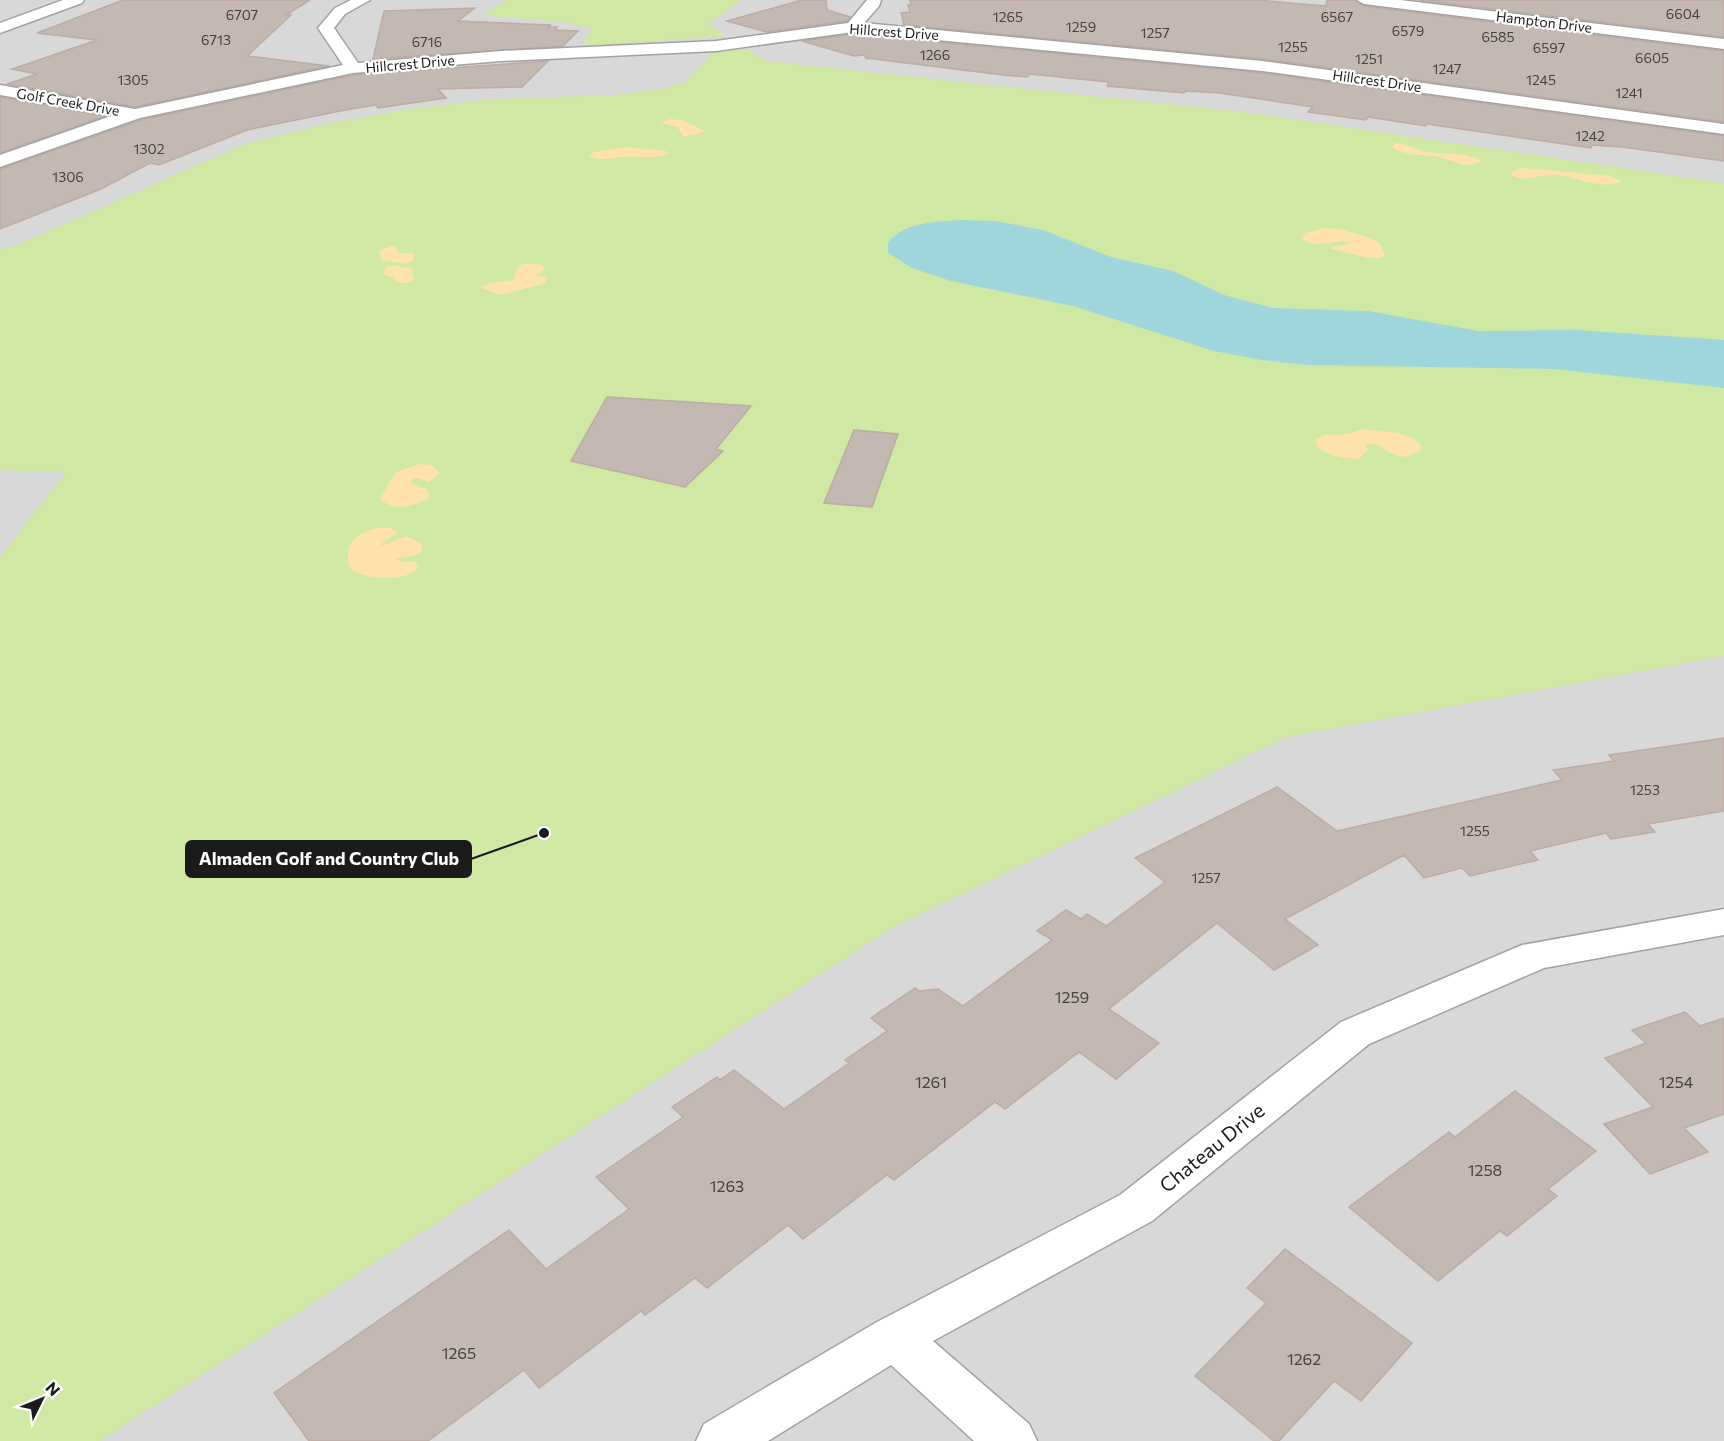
<svg xmlns="http://www.w3.org/2000/svg" width="1724" height="1441" font-family="Commissioner,sans-serif">
  <style>
    .residential { fill: #d9d8d8 }
    .grass { fill: #cfe8a4 }
    .sand { fill: #ffe2ab }
    .water { fill: #9fd6db }
    .building { fill: #c4b8b3; stroke: #beaba2; stroke-width: 1.5 }
    .lines { fill: none; stroke-linecap: round; stroke-linejoin: round }
    .minor-casing { stroke: #a2a2a2; stroke-width: 3 }
    .minor { fill: #fff; fill-rule: evenodd }
    .labels { text-anchor: middle; stroke-width: 4.5; stroke-linejoin: round; paint-order: stroke }
    .number-label { font-size: 14px; fill: #454241 }
    .far-street-label { font-size: 14px; fill: #1b1b1b; stroke: #fff }
    .near-number-label { font-size: 16px; fill: #454241 }
    .near-street-label { font-size: 20px; fill: #1b1b1b; stroke: #fff }
    .leader { fill: none; stroke: #1b1b1b; stroke-width: 2 }
    .callout-dot { fill: #1b1b1b; stroke: #fff; stroke-width: 2 }
    .callout { fill: #1b1b1b; stroke: #1b1b1b; stroke-width: 2 }
    .callout-label { font-size: 18px; text-anchor: middle; font-weight: bold; fill: #fff }
  </style>
  <rect width="100%" height="100%" fill="#ede7e0"/>
  <!-- residential -->
  <path class="residential" d="M0 0H1724V1441H0Z"/>
  <!-- grass -->
  <path class="grass" d="M506 0H740L739 3 708 24 727 36 583 46 591 28 568 23 483 15Z
    M744 47 766 61 1252 113 1724 183V656L1287 737 890 929 100 1441H0V557L66 472 0 470V250L20 244 245 144 326 124 408 109 493 99 615 95 666 88 685 82 708 59 712 51Z"/>
  <!-- sand -->
  <path class="sand" d="M669 119 682 120 705 131 695 135 682 136 678 127 661 123Z
    M1395 143C1408 144 1416 150 1428 152 1445 155 1464 151 1480 160V162C1463 170 1450 158 1434 156 1418 154 1405 156 1392 147Z
    M625 147 666 151 669 154C650 160 639 155 621 157 609 158 601 162 589 156L594 152Z
    M1523 168 1610 176 1621 181C1608 191 1573 177 1557 175 1540 172 1528 184 1511 175L1513 171Z
    M1324 228C1337 228 1369 235 1378 242 1383 246 1382 250 1385 255L1381 258H1367L1329 248 1351 243 1350 241 1314 244 1302 239 1305 233Z
    M393 245 397 248 398 253H413V261L404 264 382 260 379 253 380 250Z
    M527 263 542 265 545 270 535 275 546 278 547 283 500 295 481 288 489 283 514 280C516 272 516 265 527 263Z
    M392 265 413 269 412 276 415 279 408 283H398L392 277 383 274 386 267Z
    M1362 429C1383 433 1403 429 1420 444L1421 449C1398 468 1388 446 1371 443L1365 445 1368 450 1358 459C1341 458 1329 457 1316 445V440L1323 435 1348 434Z
    M420 464 432 465 440 474 429 482 416 478 411 480V483L428 490 429 498C413 506 396 512 381 500 382 492 392 480 396 472Z
    M386 527 398 532 381 544 382 546 406 536 421 543 423 548 419 554 396 559 399 561 415 562 418 568C406 582 371 579 355 572 348 567 348 564 348 556 347 536 369 529 386 527Z"/>
  <!-- water -->
  <path class="water" d="M960 220 995 221 1043 230 1111 257 1173 271 1224 295 1273 308 1368 311 1478 331 1577 330 1724 340V388L1555 369 1307 365 1262 360 1214 351 1073 306 951 281 912 268 888 253V243C903 222 936 222 960 220Z"/>
  <!-- building -->
  <path class="building" d="M123 0H310L286 15H291L247 56 329 66 135 107 7 84 37 74 12 69 97 40 37 33Z
    M802 0H826L827 10 850 17 847 21 767 32 727 21Z
    M910 0H1256L1326 6 1327 0H1355L1364 6 1724 51V122L1262 59 904 25 901 13 910 12 908 5H911Z
    M1419 0H1724V37Z
    M475 8 458 21 550 25 548 27H557L555 30 578 31 563 46 373 59 384 11Z
    M853 34 1262 73 1724 136V161L1622 147 1592 145 1591 148 1427 124 1426 126 1368 117 1366 120 1308 112 1313 107 1220 93 1185 91 1184 93 1107 86 1109 82 1030 74 1027 77 1003 75 866 58 864 55 854 56 802 41Z
    M548 61 522 87 438 89 446 98 378 108 376 105 345 110 247 130 159 165 150 163 101 189 0 229V169L141 120 353 75Z
    M0 97 105 116 0 153Z
    M607 397 751 406 716 449 723 451 685 487 571 461Z
    M854 430 898 434 872 507 824 503Z
    M1724 738V811L1648 824 1655 832 1611 839 1606 833 1530 851 1538 860 1470 876 1462 868 1424 878 1404 855 1285 919 1318 945 1274 970 1217 923 1109 1009 1159 1043 1116 1079 1079 1052 1005 1109 995 1102 894 1180 887 1175 803 1239 788 1225 707 1288 695 1278 645 1315 641 1311 539 1388 524 1370 428 1441H309L274 1393 509 1230 546 1269 629 1209 596 1177 683 1117 672 1107 717 1077 720 1080 734 1070 784 1109 849 1063 845 1060 887 1031 871 1018 915 988 919 991 938 989 963 1006 1052 940 1037 931 1066 910 1081 919 1087 914 1106 926 1165 882 1135 858 1277 787 1337 831 1562 780 1553 770 1614 761 1609 755Z
    M1685 1012 1700 1026 1724 1018V1114L1684 1128 1708 1152 1650 1174 1604 1124 1653 1107 1605 1058 1646 1043 1632 1030Z
    M1515 1091 1596 1151 1548 1189 1557 1196 1507 1236 1500 1231 1438 1281 1349 1207 1449 1132 1455 1137Z
    M1285 1249 1412 1343 1361 1401 1334 1381 1279 1441H1274L1195 1376 1266 1303 1247 1288Z"/>
  <g class="lines">
    <defs>
      <path id="minor" d="M63 0H84L82 3 0 33V23Z
        M351 0H370L345 14 334 28 358 63 501 51 716 41 848 23 867 0H881L879 6 864 23 1262 61 1724 124V134L1262 71 853 32 716 51 501 61 353 73 140 118 0 167V155L114 115 0 95V85L135 109 343 65 318 28 335 8Z
        M1357 0H1400L1724 39V49L1364 4Z
        M1724 909V935L1544 968 1369 1044 1152 1221 933 1341 1029 1424 1037 1441H974L891 1365 768 1441H696L704 1424 877 1322 1120 1195 1341 1022 1522 945Z"/>
    </defs>
    <!-- minor casing -->
    <use href="#minor" class="minor-casing"/>
    <!-- minor -->
    <use href="#minor" class="minor"/>
  </g>
  <g class="labels">
    <!-- number labels -->
    <g class="number-label">
      <text x="1683" y="19">6604</text>
      <text x="242" y="20">6707</text>
      <text x="1008" y="22">1265</text>
      <text x="1337" y="22">6567</text>
      <text x="1081" y="32">1259</text>
      <text x="1408" y="36">6579</text>
      <text x="1155" y="38">1257</text>
      <text x="1498" y="42">6585</text>
      <text x="216" y="45">6713</text>
      <text x="427" y="47">6716</text>
      <text x="1293" y="52">1255</text>
      <text x="1549" y="53">6597</text>
      <text x="935" y="60">1266</text>
      <text x="1652" y="63">6605</text>
      <text x="1369" y="64">1251</text>
      <text x="1447" y="74">1247</text>
      <text x="133" y="85">1305</text>
      <text x="1541" y="85">1245</text>
      <text x="1629" y="98">1241</text>
      <text x="1590" y="141">1242</text>
      <text x="149" y="154">1302</text>
      <text x="68" y="182">1306</text>
      <text x="1645" y="795">1253</text>
      <text x="1475" y="836">1255</text>
      <text x="1206" y="883">1257</text>
    </g>
    <!-- far-street labels -->
    <g class="far-street-label">
      <text transform="translate(1544 22) rotate(7)" y="5">Hampton Drive</text>
      <text transform="translate(894 32) rotate(4)" y="5">Hillcrest Drive</text>
      <text transform="translate(410 64) rotate(-5)" y="5">Hillcrest Drive</text>
      <text transform="translate(1377 81) rotate(8)" y="5">Hillcrest Drive</text>
      <text transform="translate(68 102) rotate(10)" y="5">Golf Creek Drive</text>
    </g>
    <!-- near-number labels -->
    <g class="near-number-label">
      <text x="1072" y="1003">1259</text>
      <text x="931" y="1088">1261</text>
      <text x="1676" y="1088">1254</text>
      <text x="1485" y="1176">1258</text>
      <text x="727" y="1192">1263</text>
      <text x="459" y="1359">1265</text>
      <text x="1304" y="1365">1262</text>
    </g>
    <!-- near-street labels -->
    <g class="near-street-label">
      <text transform="translate(1212 1148) rotate(-39)" y="7">Chateau Drive</text>
    </g>
  </g>
  <!-- callouts -->
  <path class="leader" d="M544 833L471 859"/>
  <circle class="callout-dot" cx="544" cy="833" r="6"/>
  <rect class="callout" x="186" y="841" width="285" height="36" rx="6"/>
  <g class="callout-label">
    <text x="329" y="865">Almaden Golf and Country Club</text>
  </g>
  <!-- north arrow -->
  <g transform="translate(42 1399) rotate(47)" stroke="#ffffff" stroke-width="4.5" paint-order="stroke">
  <path d="M0-4.5L10 22L0 15L-10 22Z" fill="#1b1b1b"/>
  <text y="-9" font-size="16" font-weight="bold" text-anchor="middle" fill="#1b1b1b">N</text>
  </g>
</svg>
